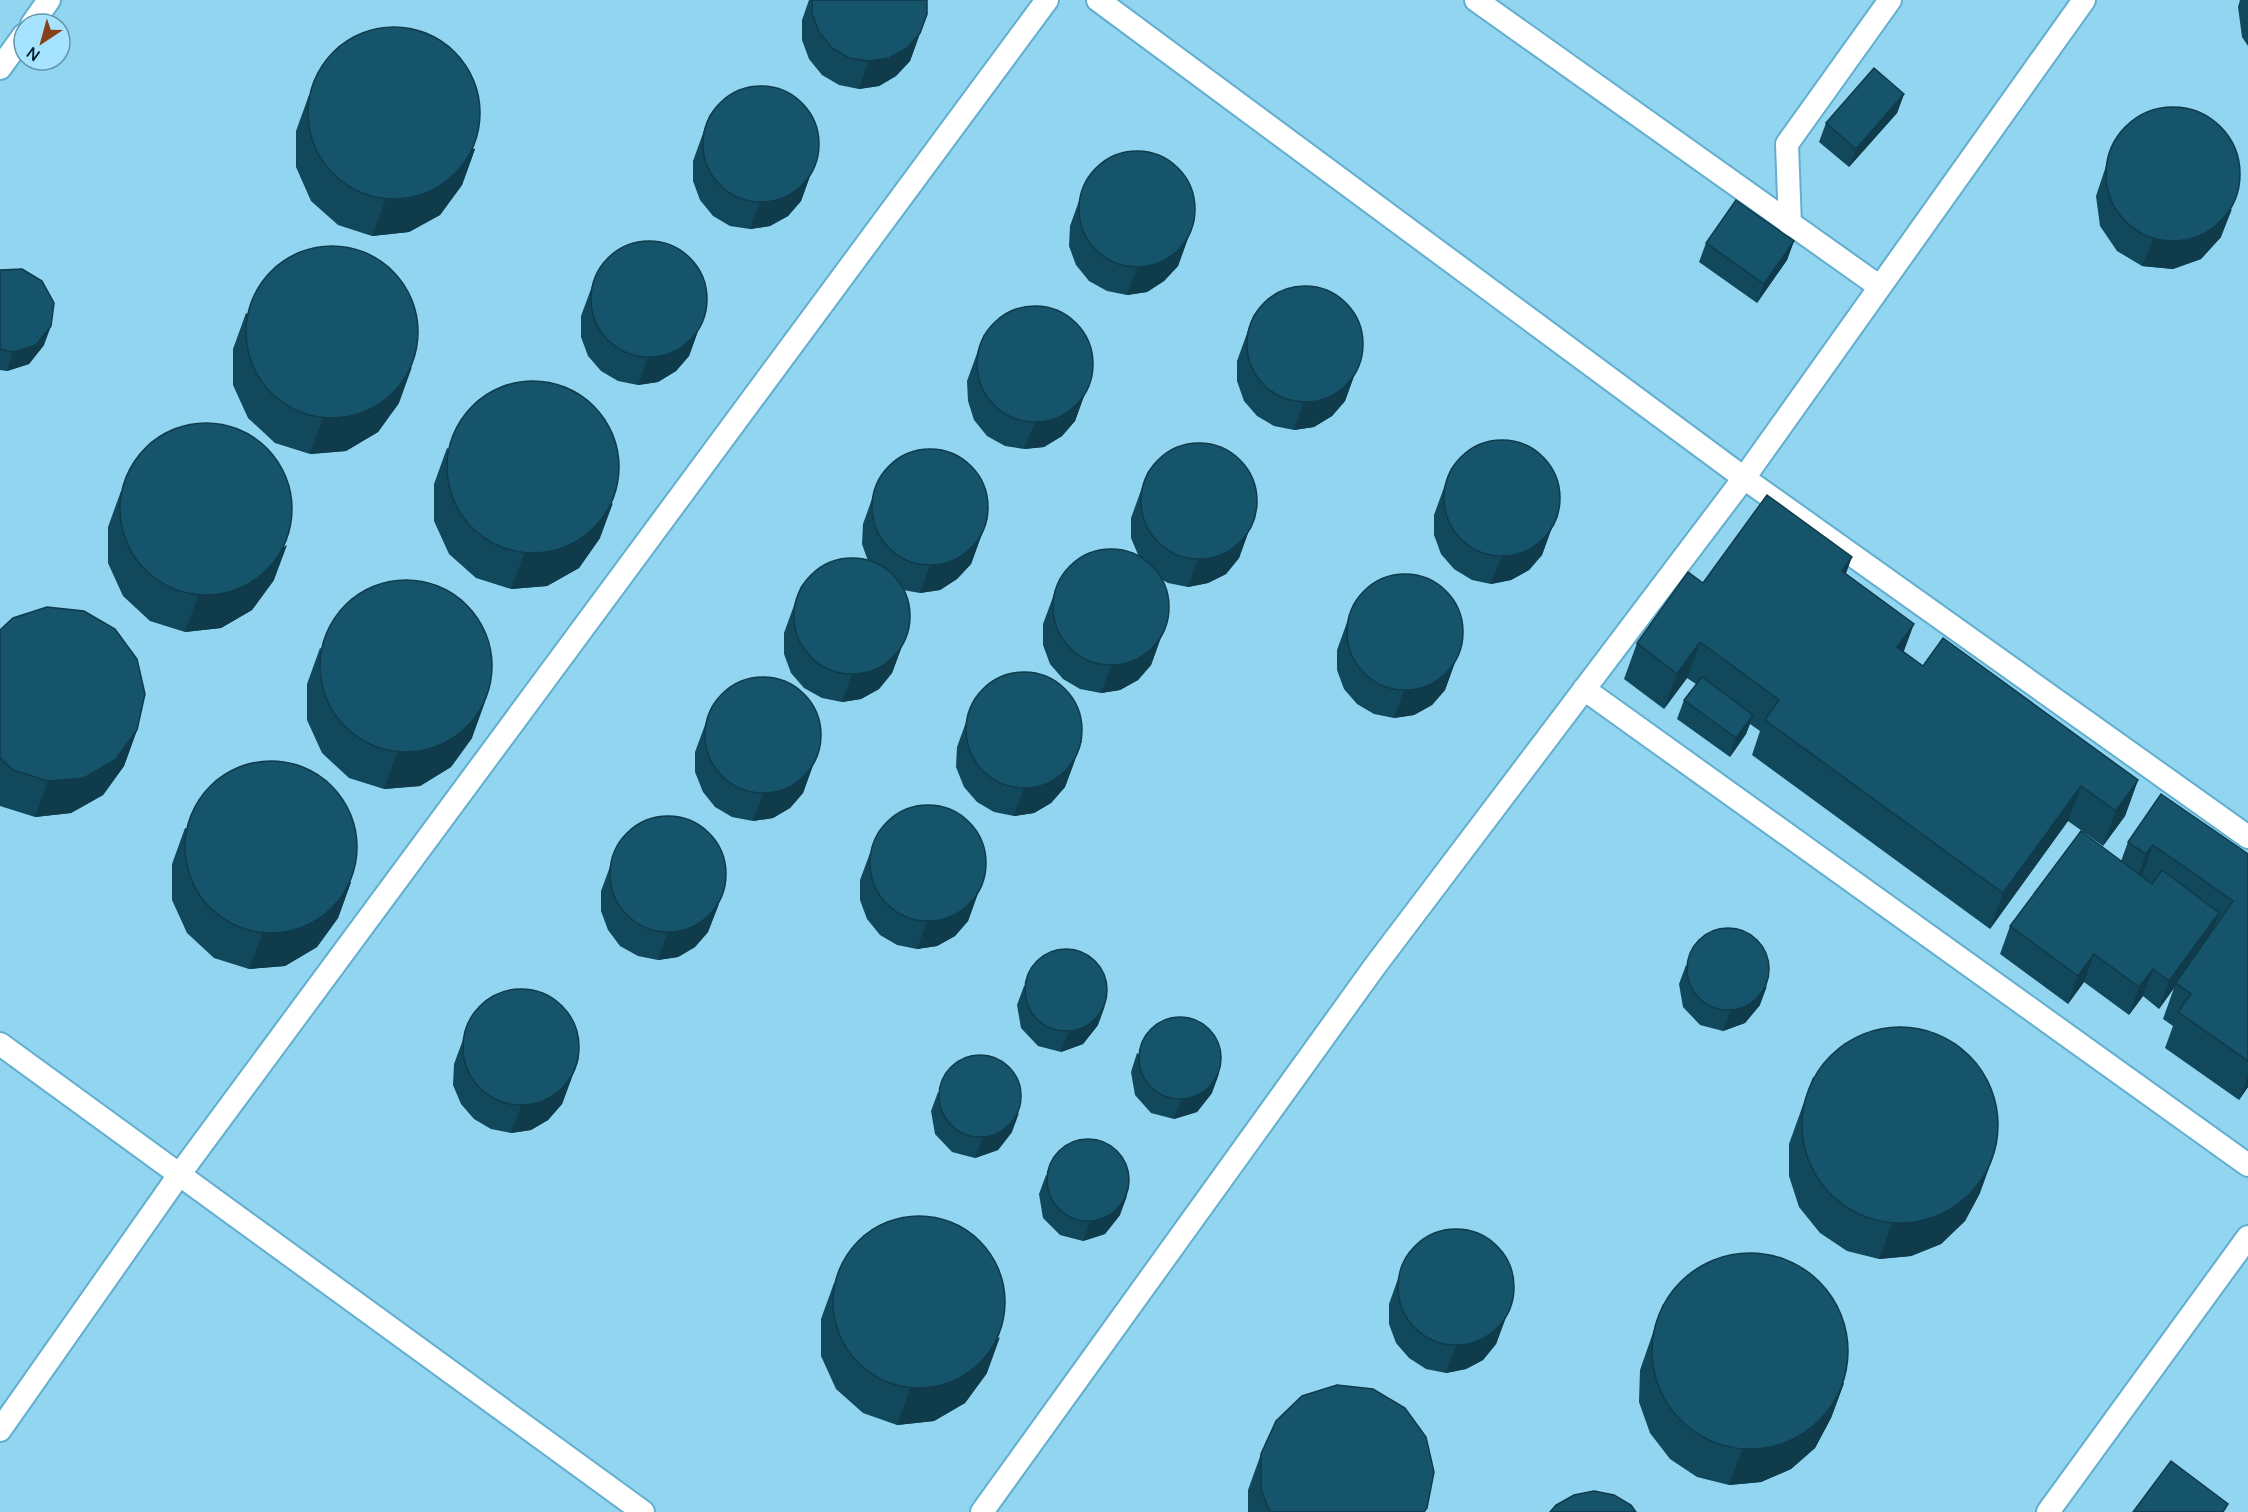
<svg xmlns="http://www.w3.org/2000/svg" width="2248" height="1512" font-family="Manrope,sans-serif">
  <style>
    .built { fill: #92d5f1; fill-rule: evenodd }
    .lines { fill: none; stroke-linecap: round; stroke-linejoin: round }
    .service-casing { stroke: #61aece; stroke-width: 26 }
    .service { stroke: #fff; stroke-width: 22 }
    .wall { fill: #12485c }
    .shaded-wall { fill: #0f3b4b }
    .building { fill: #15546b; stroke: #0f3b4b; stroke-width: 1.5 }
  </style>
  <rect width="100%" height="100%" fill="#a6e3fe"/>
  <!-- built -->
  <path class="built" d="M0 0H2248V1512H0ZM24 24H60V60H24Z"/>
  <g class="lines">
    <defs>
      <path id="service" d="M1098 0 1744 478 2248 837
        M1476 0 1880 287
        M32 24 49 0
        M0 68 24 35
        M1790 225 1787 144 1890 0
        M1584 689 2248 1165
        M0 1044 643 1512
        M0 1430 179 1175 1047 0
        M982 1512 1375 966 1744 478 2084 0
        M2048 1512 2248 1237"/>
    </defs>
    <!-- service casing -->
    <use href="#service" class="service-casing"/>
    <!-- service -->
    <use href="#service" class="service"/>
  </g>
  <!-- wall -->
  <path class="wall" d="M809 0H927V14L910 61 896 76 879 86 859 89 839 85 822 75 809 59 802 40V20Z
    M2240 0H2248V46L2242 37 2238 7Z
    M1904 94 1897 113 1849 167 1819 142 1826 123Z
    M309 95 475 149 462 185 440 215 409 232 372 236 338 225 311 201 296 167V131Z
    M710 114 818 154 801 201 788 216 770 226 750 229 730 226 713 216 700 200 693 181V161Z
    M2115 139 2221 237 2201 259 2173 269 2142 266 2117 251 2100 226 2096 196Z
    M1080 198 1195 219 1178 266 1164 281 1147 292 1127 295 1107 291 1089 281 1076 265 1069 246 1070 226Z
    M1794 241 1787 260 1757 303 1699 262 1706 243Z
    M0 270 44 345 29 364 7 371 0 370Z
    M598 270 706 309 689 356 676 371 658 382 638 385 618 381 601 371 588 356 581 337V316Z
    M246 313 399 403 378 432 346 451 310 454 275 443 248 418 233 385V349Z
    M1254 314 1362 354 1345 401 1332 416 1314 427 1294 430 1274 426 1257 416 1244 401 1237 381V361Z
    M984 334 1092 374 1075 421 1062 436 1044 447 1024 449 1005 446 987 436 974 420 968 401 967 381Z
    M447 448 600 538 579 568 547 586 511 589 476 578 449 554 434 521V484Z
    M1451 468 1559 508 1542 555 1529 570 1511 580 1491 584 1472 580 1454 569 1441 554 1434 535V515Z
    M1148 471 1256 511 1239 558 1226 574 1208 583 1188 587 1168 583 1161 579 1168 618 1151 665 1138 680 1120 690 1101 693 1080 689 1063 679 1050 664 1043 645V624L1060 578 1139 557 1131 538V518Z
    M121 491 274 580 252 610 221 628 185 632 150 621 123 596 108 563V527Z
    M873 496 988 518 971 564 957 579 940 590 920 593 903 590 909 627 892 673 879 689 861 699 842 702 822 698 804 688 791 673 784 654V633L801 586 868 561 862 544 863 524Z
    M1846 574 1903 652 1923 666 2138 780 2125 816 2103 846 2068 821 1990 929 1752 755 1760 731 1750 724 1746 734 1730 757 1677 719 1684 700 1696 684 1687 678 1664 709 1624 679 1637 643 1703 583Z
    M1354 603 1462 643 1445 690 1432 705 1414 715 1394 718 1374 714 1357 704 1344 689 1337 670V650Z
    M0 630 137 730 124 766 103 795 71 813 35 817 0 806Z
    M320 648 472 738 451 767 420 786 384 789 349 778 322 753 307 720V684Z
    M974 700 1082 741 1065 787 1051 803 1034 813 1014 816 994 812 977 802 964 787 956 767 957 747Z
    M712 706 820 746 803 793 790 808 773 818 753 821 732 817 715 807 703 792 695 772V752Z
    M185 828 351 882 338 918 317 947 285 966 249 969 214 958 187 933 172 900V864Z
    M2128 842 2248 854V1087L2239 1100 2165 1048 2173 1026 2163 1019 2174 988 2159 1009 2143 996 2129 1015 2084 982 2068 1004 2000 954 2010 926 2121 861Z
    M618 845 725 885 708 932 695 947 678 957 658 960 638 956 620 946 608 930 601 911V891Z
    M870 853 985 874 968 921 955 936 937 946 917 949 897 945 880 935 867 919 860 900V880Z
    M1686 965 1760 1005 1745 1023 1723 1031 1700 1025 1683 1007 1679 984Z
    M1024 986 1098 1025 1083 1044 1061 1052 1038 1046 1021 1028 1017 1005Z
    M471 1018 579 1058 562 1104 548 1120 531 1130 511 1133 491 1129 474 1119 461 1104 453 1085 454 1064Z
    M1137 1053 1212 1093 1197 1112 1174 1119 1151 1113 1135 1095 1131 1072Z
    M1813 1077 1980 1193 1965 1221 1941 1244 1911 1256 1879 1259 1847 1251 1820 1233 1799 1207 1789 1176V1144Z
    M938 1092 1012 1132 998 1150 975 1158 952 1152 935 1134 931 1111Z
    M1046 1175 1120 1215 1105 1234 1083 1241 1060 1235 1043 1218 1039 1194Z
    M1399 1276 1513 1298 1496 1344 1483 1360 1466 1369 1446 1373 1426 1369 1409 1358 1396 1343 1389 1324V1304Z
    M834 1283 987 1373 965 1403 934 1421 897 1425 863 1413 836 1389 821 1356V1319Z
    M1663 1304 1844 1383 1831 1418 1815 1448 1791 1469 1761 1482 1729 1485 1697 1477 1670 1459 1650 1433 1639 1402 1640 1370Z
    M1261 1454 1425 1512H1248V1490Z"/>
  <!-- shaded-wall -->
  <path class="shaded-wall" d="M920 33 910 61 896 76 879 86 859 89 869 61Z
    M1904 94 1897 113 1849 167 1856 149Z
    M475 149 462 185 440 215 409 232 372 236 385 201Z
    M811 173 801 201 788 216 770 226 750 229 760 202Z
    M2232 209 2221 237 2201 259 2173 269 2142 266 2153 239Z
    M1188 238 1178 266 1164 281 1147 292 1127 295 1137 267Z
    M1794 241 1787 260 1757 303 1764 284Z
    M51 326 44 345 29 364 7 371 13 352Z
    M699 328 689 356 676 371 658 382 638 385 648 357Z
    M412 367 399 403 378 432 346 451 310 454 323 418Z
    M1355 373 1345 401 1332 416 1314 427 1294 430 1304 402Z
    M1085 393 1075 421 1062 436 1044 447 1024 449 1035 422Z
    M613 503 600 538 579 568 547 586 511 589 524 554Z
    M1552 527 1542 555 1529 570 1511 580 1491 584 1502 556Z
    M1249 530 1239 558 1226 574 1208 583 1188 587 1198 559Z
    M981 536 971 564 957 579 940 590 920 593 930 565Z
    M287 545 274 580 252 610 221 628 185 632 198 596Z
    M1852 557 1839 593 1842 571Z
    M1914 624 1901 659 1897 647Z
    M1161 637 1151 665 1138 680 1120 690 1101 693 1111 666Z
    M1700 642 1687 678 1664 709 1677 674Z
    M902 646 892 673 879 689 861 699 842 702 852 674Z
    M1455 662 1445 690 1432 705 1414 715 1394 718 1404 690Z
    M485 702 472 738 451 767 420 786 384 789 397 753Z
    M1753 715 1746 734 1730 757 1736 738Z
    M137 730 124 766 103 795 71 813 35 817 48 781Z
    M1075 760 1065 787 1051 803 1034 813 1014 816 1024 788Z
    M813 765 803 793 790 808 773 818 753 821 763 794Z
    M2138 780 2125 816 2103 846 2116 811Z
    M2081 786 2068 821 1990 929 2003 893Z
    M2153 845 2140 881 2133 890 2146 854Z
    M351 882 338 918 317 947 285 966 249 969 262 934Z
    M978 893 968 921 955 936 937 946 917 949 927 921Z
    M719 904 708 932 695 947 678 957 658 960 668 932Z
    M2219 913 2209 941 2176 983 2174 988 2159 1009 2169 981Z
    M2094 954 2084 982 2068 1004 2078 976Z
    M2153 969 2143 996 2129 1015 2139 987Z
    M1767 986 1760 1005 1745 1023 1723 1031 1730 1012Z
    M1105 1006 1098 1025 1083 1044 1061 1052 1068 1033Z
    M1219 1074 1212 1093 1197 1112 1174 1119 1181 1100Z
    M2248 1076V1087L2239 1100Z
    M572 1077 562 1104 548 1120 531 1130 511 1133 521 1106Z
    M1019 1113 1012 1132 998 1150 975 1158 982 1139Z
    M1993 1157 1980 1193 1965 1221 1941 1244 1911 1256 1879 1259 1892 1224Z
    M1127 1196 1120 1215 1105 1234 1083 1241 1090 1222Z
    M1506 1317 1496 1344 1483 1360 1466 1369 1446 1373 1456 1345Z
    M1000 1337 987 1373 965 1403 934 1421 897 1425 910 1389Z
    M1844 1383 1831 1418 1815 1448 1791 1469 1761 1482 1729 1485 1742 1449Z"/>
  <!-- building -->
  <path class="building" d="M812 0H927V14L920 33 907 48 889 58 869 61 849 58 832 48 819 32 812 13Z
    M308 113a86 86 0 1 1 172 0a86 86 0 1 1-172 0Z
    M1874 68 1904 94 1856 149 1826 123Z
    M703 144a58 58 0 1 1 116 0a58 58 0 1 1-116 0Z
    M2106 174a67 67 0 1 1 134 0a67 67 0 1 1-134 0Z
    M1079 209a58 58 0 1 1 116 0a58 58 0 1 1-116 0Z
    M1736 200 1794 241 1764 284 1706 243Z
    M591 299a58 58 0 1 1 116 0a58 58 0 1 1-116 0Z
    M246 332a86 86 0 1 1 172 0a86 86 0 1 1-172 0Z
    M22 269 42 281 54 303 51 326 36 345 13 352 0 349V270Z
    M1247 344a58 58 0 1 1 116 0a58 58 0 1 1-116 0Z
    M977 364a58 58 0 1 1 116 0a58 58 0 1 1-116 0Z
    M447 467a86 86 0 1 1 172 0a86 86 0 1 1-172 0Z
    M120 509a86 86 0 1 1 172 0a86 86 0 1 1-172 0Z
    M1444 498a58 58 0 1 1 116 0a58 58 0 1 1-116 0Z
    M1141 501a58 58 0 1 1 116 0a58 58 0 1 1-116 0Z
    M872 507a58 58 0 1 1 116 0a58 58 0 1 1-116 0Z
    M1767 495 1852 557 1842 571 1914 624 1897 647 1923 666 1943 638 2138 780 2116 811 2081 786 2003 893 1765 720 1779 700 1700 642 1677 674 1637 643 1688 572 1703 583Z
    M1053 607a58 58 0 1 1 116 0a58 58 0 1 1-116 0Z
    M794 616a58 58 0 1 1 116 0a58 58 0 1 1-116 0Z
    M1347 632a58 58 0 1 1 116 0a58 58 0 1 1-116 0Z
    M320 666a86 86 0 1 1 172 0a86 86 0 1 1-172 0Z
    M47 607 84 611 115 629 137 659 145 694 137 730 116 759 84 778 48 781 13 770 0 758V630L13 618Z
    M966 730a58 58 0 1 1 116 0a58 58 0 1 1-116 0Z
    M1702 677 1753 715 1736 738 1684 700Z
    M705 735a58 58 0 1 1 116 0a58 58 0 1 1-116 0Z
    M185 847a86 86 0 1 1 172 0a86 86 0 1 1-172 0Z
    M2161 794 2248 854V1061L2178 1012 2191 994 2176 983 2233 901 2153 845 2146 854 2128 842Z
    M870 863a58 58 0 1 1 116 0a58 58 0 1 1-116 0Z
    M610 874a58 58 0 1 1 116 0a58 58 0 1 1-116 0Z
    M2081 831 2152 884 2162 870 2219 913 2169 981 2153 969 2139 987 2094 954 2078 976 2010 926Z
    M1687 969a41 41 0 1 1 82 0a41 41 0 1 1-82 0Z
    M1025 990a41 41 0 1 1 82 0a41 41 0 1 1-82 0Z
    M463 1047a58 58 0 1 1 116 0a58 58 0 1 1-116 0Z
    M1139 1058a41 41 0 1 1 82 0a41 41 0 1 1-82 0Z
    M1802 1125a98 98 0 1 1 196 0a98 98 0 1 1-196 0Z
    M939 1096a41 41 0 1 1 82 0a41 41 0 1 1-82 0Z
    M1047 1180a41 41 0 1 1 82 0a41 41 0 1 1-82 0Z
    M833 1302a86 86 0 1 1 172 0a86 86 0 1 1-172 0Z
    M1398 1287a58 58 0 1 1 116 0a58 58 0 1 1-116 0Z
    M1652 1351a98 98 0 1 1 196 0a98 98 0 1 1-196 0Z
    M1337 1385 1373 1389 1405 1408 1426 1437 1434 1472 1427 1508 1424 1512H1270L1261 1490V1454L1276 1421 1302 1396Z
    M2171 1461 2228 1504 2223 1512H2133Z
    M1594 1491 1614 1495 1631 1505 1636 1512H1550L1556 1505 1574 1495Z"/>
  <!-- north arrow -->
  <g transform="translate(42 42) rotate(216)"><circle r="28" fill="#a6e3fe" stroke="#6495aa" stroke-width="1.5"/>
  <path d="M0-4.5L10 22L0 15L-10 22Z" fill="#87411a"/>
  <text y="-9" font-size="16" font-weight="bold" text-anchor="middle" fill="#00212d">N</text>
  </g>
</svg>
